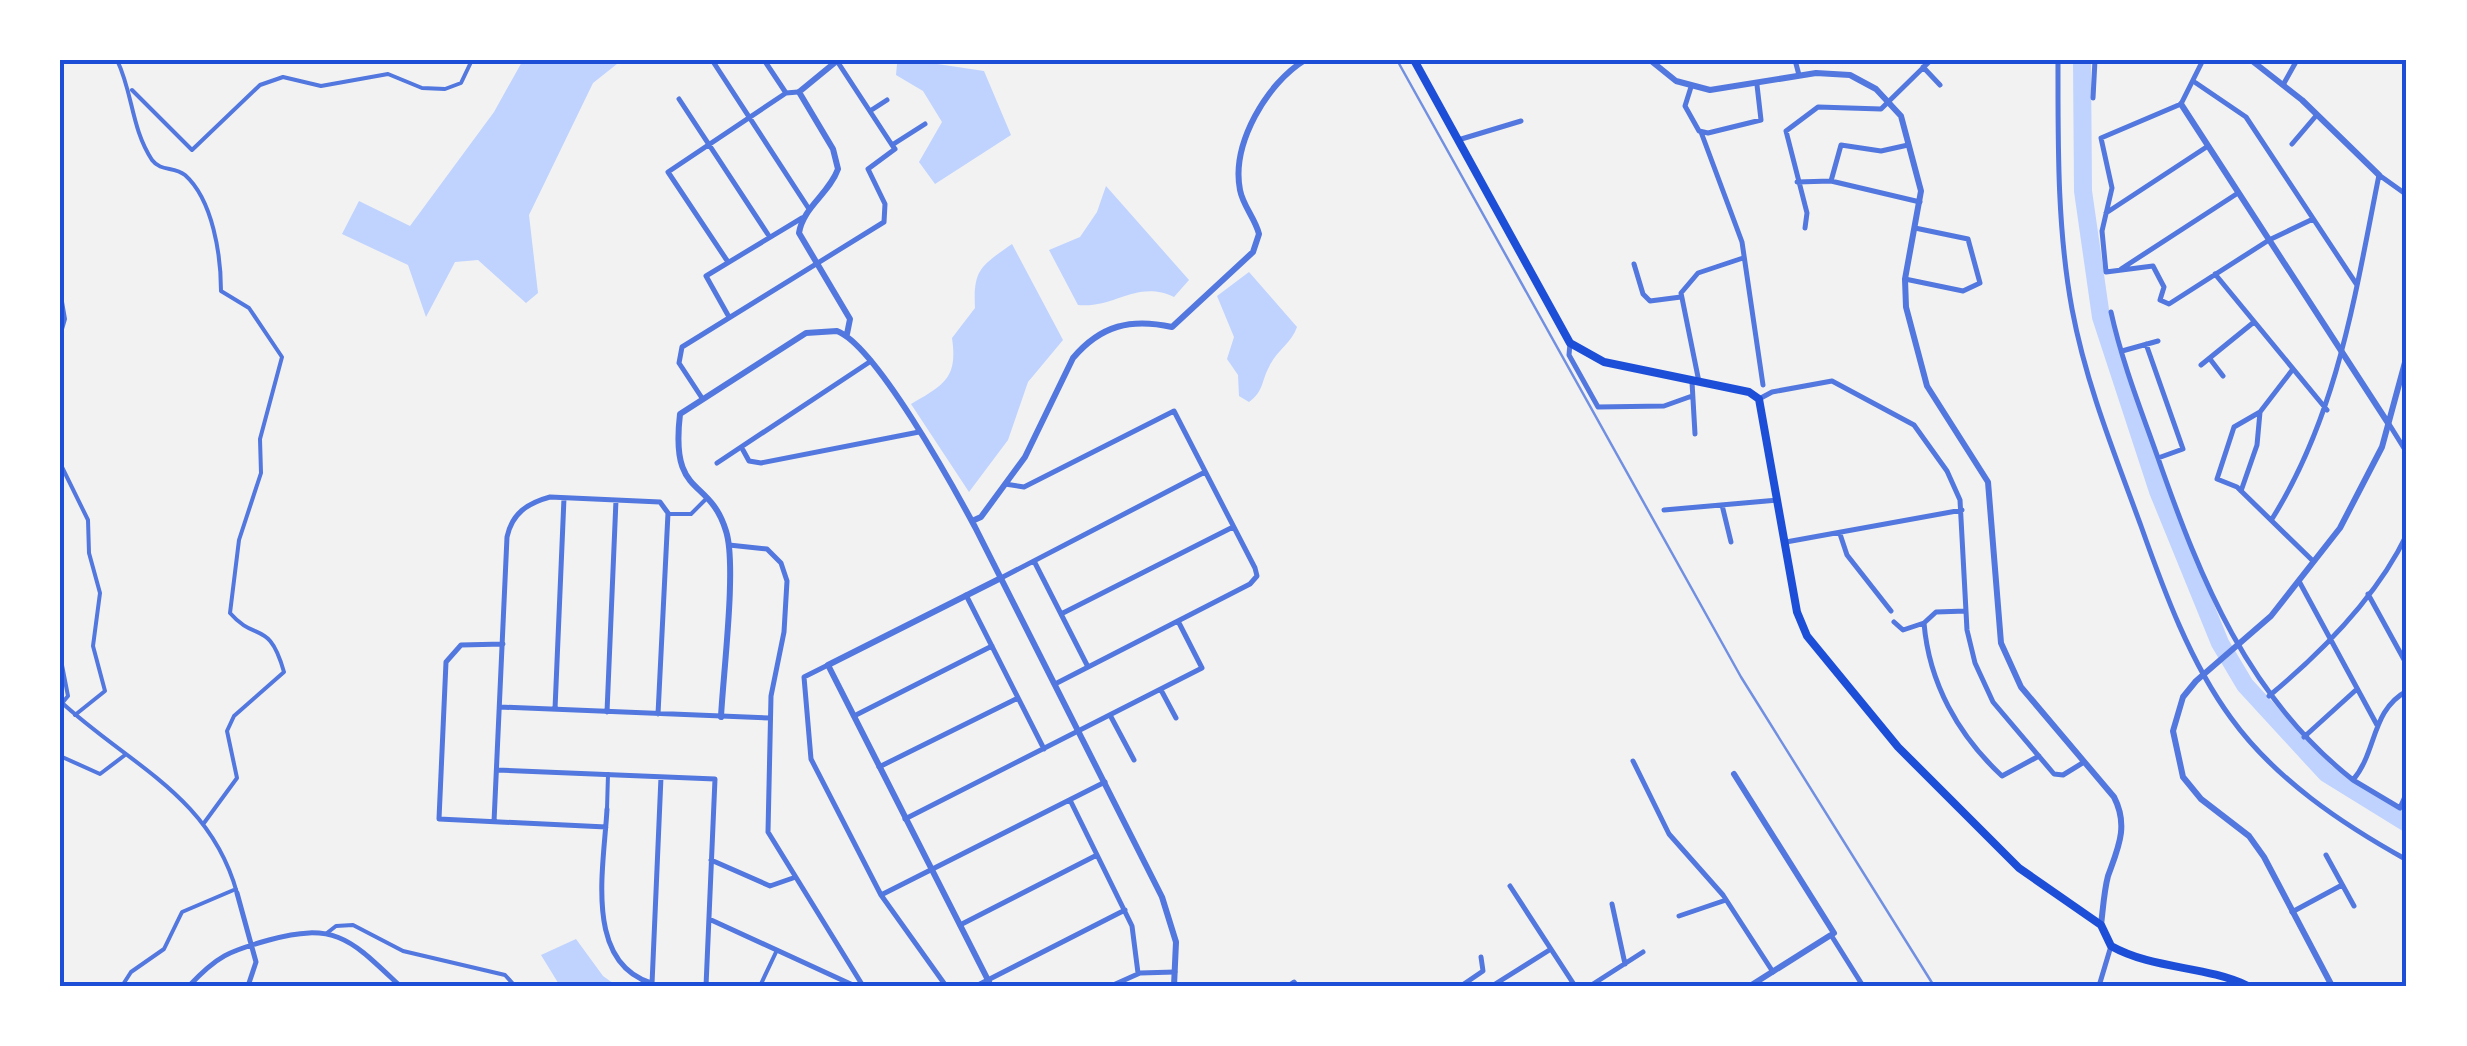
<svg xmlns="http://www.w3.org/2000/svg" width="2467" height="1046" font-family="'IBM Plex Sans',sans-serif">
  <style>
    .water { fill: #bfd3fe }
    .lines { fill: none; stroke-linecap: round; stroke-linejoin: round }
    .river { stroke: #bfd3fe; stroke-width: 18 }
    .pedestrian { stroke: #5277de; stroke-width: 4 }
    .minor { stroke: #5277de; stroke-width: 5 }
    .tertiary { stroke: #5277de; stroke-width: 6 }
    .secondary { stroke: #1d4ed8; stroke-width: 8 }
    .rail { stroke: #7290e2; stroke-width: 2.5 }
    .neatline { fill: none; stroke: #1d4ed8; stroke-width: 4 }
  </style>
  <rect width="100%" height="100%" fill="#f2f2f2"/>
  <!-- water -->
  <path class="water" d="M523 60H622L593 83 529 215 538 293 526 303 478 260 455 262 426 317 408 265 342 234 359 201 410 226 494 112Z
    M924 62 984 71 1011 135 935 184 919 162 942 122 923 91 896 75 897 64Z
    M1106 186 1189 280 1174 297C1137 279 1114 309 1078 305L1049 250 1080 237 1097 212Z
    M1012 244 1063 340 1028 382 1008 440 969 492 911 404C944 385 958 378 952 338L975 308C973 269 981 266 1012 244Z
    M1249 272 1297 327C1291 344 1276 351 1269 367 1261 382 1264 391 1249 402L1239 396 1238 375 1227 359 1234 337 1217 296Z
    M576 939 603 976 617 986H560L541 955Z"/>
  <g class="lines">
    <!-- river -->
    <path class="river" d="M2082 60 2083 191 2101 317 2158 491 2220 643 2245 685 2326 773 2407 823"/>
    <!-- pedestrian -->
    <path class="pedestrian" d="M117 60C133 93 131 128 152 160 161 172 174 166 185 175 213 200 221 256 221 291L249 308 282 357 260 439 261 473 239 540 230 613C256 643 269 619 284 672L234 716 227 731 237 778 204 823
      M132 90 192 150 260 85 283 77 321 86 388 74 422 88 445 89 461 83 472 60
      M60 290 65 319 60 336
      M60 463 88 520 89 553 100 593 93 646 105 691 75 715
      M668 514H691L705 500
      M60 574V648
      M60 655 68 696 63 702
      M60 701C129 765 210 795 237 893
      M60 756 100 774 125 755
      M607 809 608 774
      M327 933 336 926 353 925 403 951 505 975 515 986
      M122 986 131 972 164 949 182 912 236 889
      M760 986 777 950"/>
    <!-- minor -->
    <path class="minor" d="M712 60 809 209
      M764 60 786 93
      M1795 60 1799 75
      M2058 60C2058 144 2057 227 2072 309 2086 384 2115 455 2141 526 2164 591 2190 662 2231 718 2275 779 2342 824 2407 860
      M2203 60 2181 104 2101 138 2112 188 2102 231 2106 272 2153 266 2164 287 2160 300 2169 304 2269 240 2313 219
      M837 61 892 145
      M1923 67 1940 85
      M2196 83 2246 117 2357 285
      M2283 85 2297 60
      M1691 87 1685 106 1699 131 1708 133 1761 120 1757 85
      M2093 98 2095 60
      M679 99 769 236
      M870 111 887 100
      M1701 132 1742 242 1763 385
      M1458 140 1521 121
      M2292 144 2315 117
      M1831 181 1841 145 1881 151 1908 145
      M1797 182 1831 181 1920 202
      M2106 213 2208 146
      M1805 228 1807 213 1786 131 1818 107 1881 109 1931 60
      M728 262 668 172 786 93 798 92
      M1634 264 1643 294 1650 301 1681 297
      M2121 269 2238 193
      M2215 274 2327 410
      M1905 279 1963 291 1980 283 1968 239 1915 228
      M2111 312C2122 362 2141 410 2158 458 2201 581 2248 697 2353 780 2377 752 2371 710 2407 691
      M729 317 706 276 802 218
      M1570 343 1569 355 1598 407 1664 406 1692 396
      M2146 344 2183 449 2158 458
      M2122 351 2158 341
      M2210 359 2223 376
      M2201 365 2254 322
      M2293 369 2260 412 2234 427 2217 479 2237 487 2313 561
      M1692 382 1695 434
      M1699 382 1681 293 1698 273 1743 258
      M702 398 679 363 682 347 884 222 885 204 868 169 895 149 892 145 925 124
      M1759 399 1772 392 1832 381 1914 425 1947 471 1960 500 1967 630 1975 663 1993 702 2054 774 2063 775 2084 762
      M2389 424 2407 453
      M743 450 749 461 761 463 919 432
      M717 463 871 361
      M1005 484 1024 487 1174 411 1255 568 1257 576 1250 584 1055 684
      M2241 491 2257 445 2260 412
      M1722 505 1731 542
      M1664 510 1778 500
      M2272 519C2338 413 2355 295 2379 175L2407 195
      M1840 534 1847 555 1891 611
      M1786 542 1962 510
      M729 545 767 549 781 563 787 581 784 632 771 696 768 832 863 986
      M1034 561 1088 667
      M1001 578 1205 472
      M2300 583 2377 725
      M2368 594 2407 665
      M966 595 1044 749
      M1966 611 1936 612 1924 623C1929 683 1958 735 2002 776L2039 756
      M1061 614 1233 527
      M1894 622 1903 630 1924 623
      M503 644 461 645 446 662 439 819 606 827
      M828 665 804 677 811 759 881 895 946 986
      M1161 690 1176 718
      M2269 696C2322 652 2377 597 2407 534
      M500 707 770 718
      M555 709 564 498
      M607 712 616 500
      M1110 715 1134 760
      M854 716 992 646
      M2304 737 2357 689
      M1633 761 1669 834 1723 895 1773 972
      M879 767 1018 698
      M497 770 715 779 706 986
      M2353 780 2400 808 2407 792
      M1070 800 1132 926 1138 973
      M607 809C604 869 581 972 663 986
      M905 819 1202 668 1178 621
      M494 822 507 537C512 513 528 503 550 497L660 502 668 513 658 714
      M2326 855 2354 906
      M711 860 770 886 793 878
      M1510 886 1575 986
      M237 893 256 962 248 986
      M881 895 1105 782
      M1612 904 1625 964
      M2292 912 2342 885
      M1679 916 1726 900
      M709 919 855 986
      M960 925 1097 855
      M1831 935 1863 986
      M652 984 661 777
      M189 986C217 956 229 951 269 940 337 921 352 941 400 986
      M976 986 1125 910
      M1111 986 1140 973 1175 972
      M1288 986 1294 982 1297 986
      M1461 986 1483 971 1481 957
      M1492 986 1551 949
      M1590 986 1643 952
      M2099 986 2111 946"/>
    <!-- tertiary -->
    <path class="tertiary" d="M838 60 799 92 833 149 838 169C829 194 803 207 799 233L850 319 847 334
      M1650 60 1676 81 1710 90 1816 73 1850 75 1876 89 1901 116 1921 191 1905 279 1906 307 1927 386 1988 482 2001 643 2021 687 2114 797C2129 826 2118 848 2108 876 2104 891 2103 909 2101 925
      M2251 60 2302 100 2379 175
      M2181 104 2388 423
      M972 521 981 517 1025 457 1073 358C1101 325 1131 318 1172 327L1253 252 1259 234C1255 218 1243 206 1240 190 1231 144 1267 83 1305 60
      M721 717C723 675 737 565 726 531 709 475 670 500 680 414L806 333 837 331C876 346 953 486 975 527L1162 897 1176 942 1174 986
      M1734 774 1834 933 1750 986
      M991 986 828 665 1001 578
      M2332 986 2264 857 2249 836 2201 799 2183 777 2173 731 2183 697 2196 681 2271 616 2340 528 2382 447 2407 355"/>
    <!-- secondary -->
    <path class="secondary" d="M1414 60 1570 343 1604 362 1749 392 1759 399 1797 612 1807 636 1898 747 2019 868 2101 925 2111 946C2154 970 2204 965 2248 986"/>
    <!-- rail -->
    <path class="rail" d="M1397 60 1741 677 1934 986"/>
  </g>
  <!-- border -->
  <rect width="2467" height="1046" fill="none" stroke="#ffffff" stroke-width="125"/>
  <rect x="62" y="62" width="2342" height="922" class="neatline"/>
</svg>
